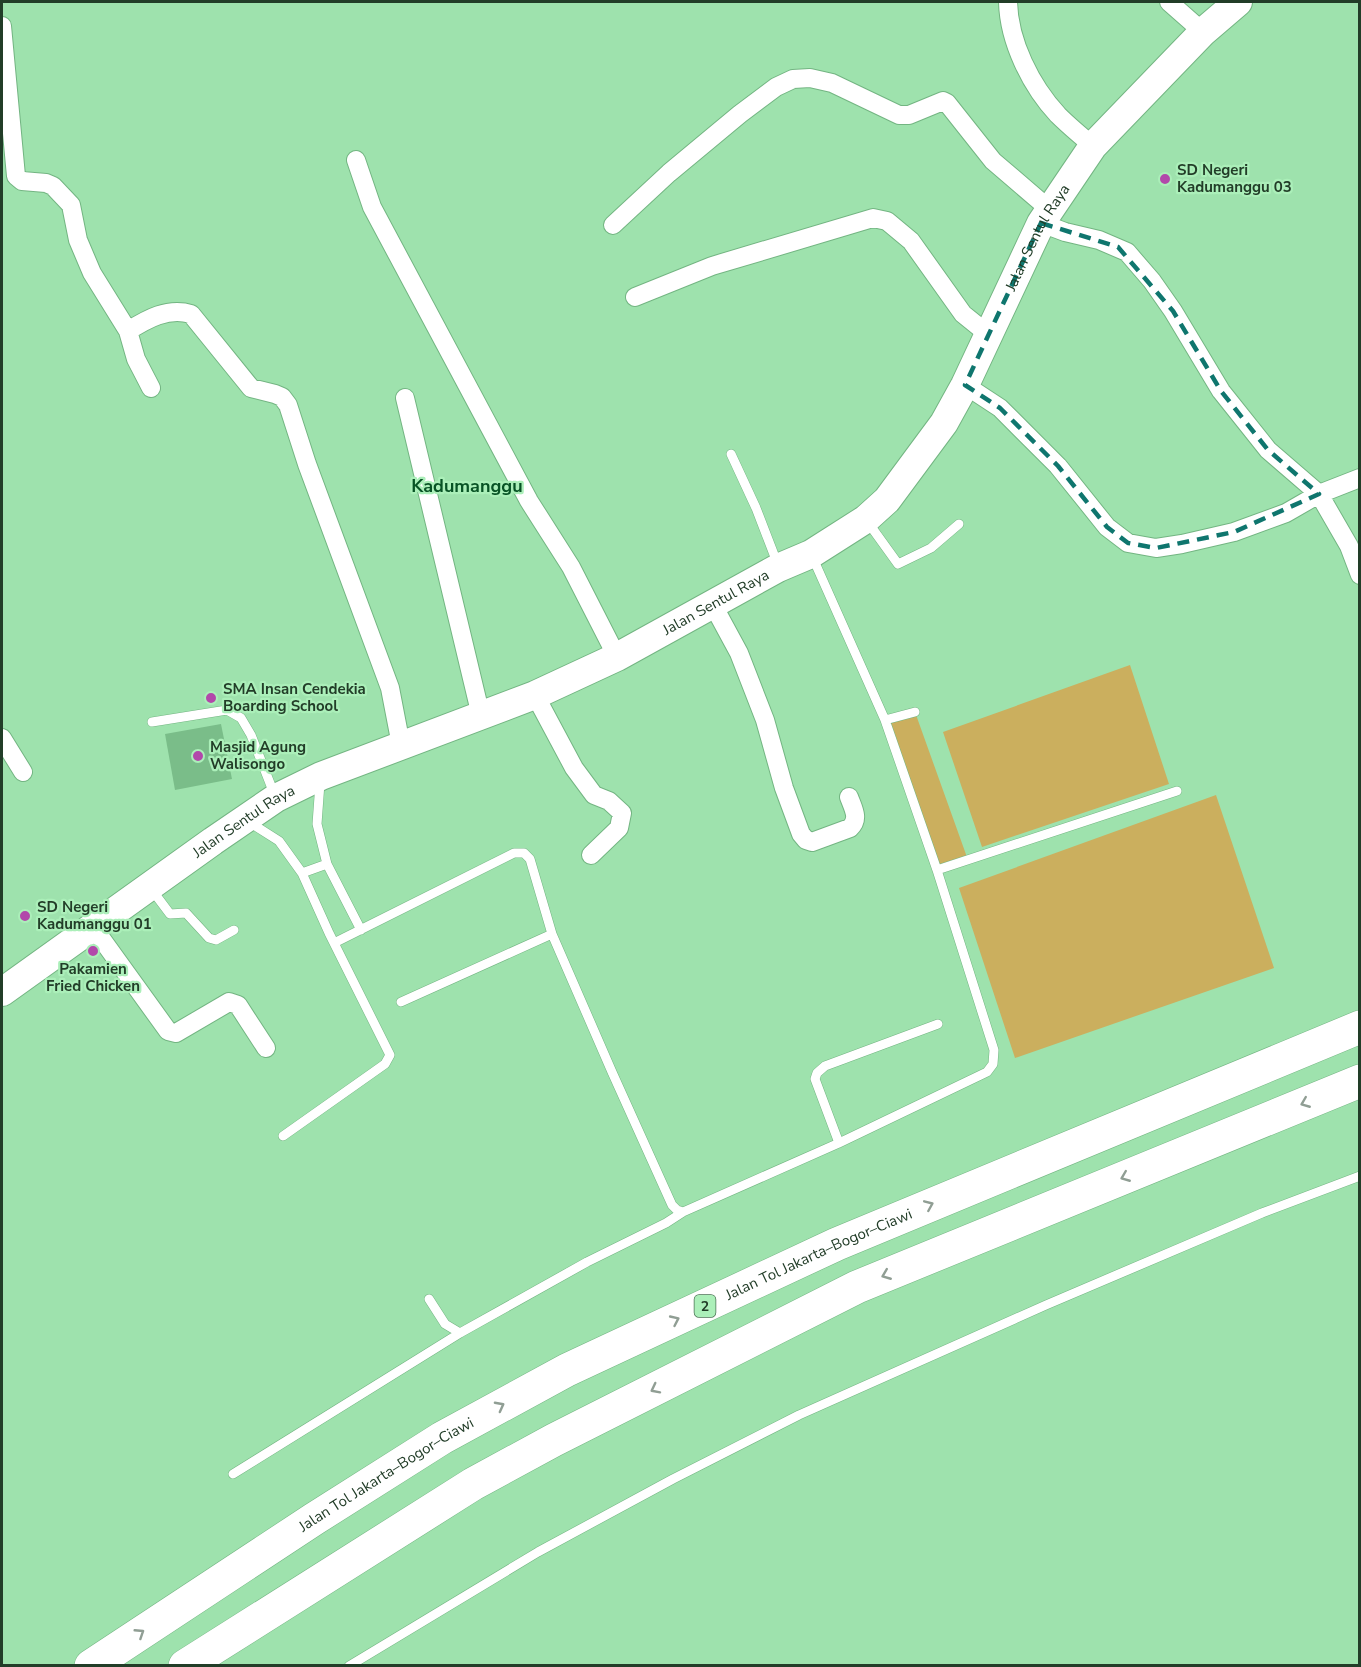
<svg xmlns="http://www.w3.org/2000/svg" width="1361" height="1667" font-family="'Nunito Sans',sans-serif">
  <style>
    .green { fill: #cbaf5e }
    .building { fill: #7abd89 }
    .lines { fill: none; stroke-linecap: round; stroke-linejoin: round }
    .service-casing { stroke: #73b582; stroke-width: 10 }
    .minor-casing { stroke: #73b582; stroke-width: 20 }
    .primary-casing { stroke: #73b582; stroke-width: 30 }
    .motorway-casing { stroke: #73b582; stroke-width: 34 }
    .service { stroke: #fff; stroke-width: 9 }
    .minor { stroke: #fff; stroke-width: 18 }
    .primary { stroke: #fff; stroke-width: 28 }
    .motorway { stroke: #fff; stroke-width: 33 }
    .oneway { stroke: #909e94 }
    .marked { fill: none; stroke: #0f766e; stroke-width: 4.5; stroke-dasharray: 12 8; stroke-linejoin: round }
    .poi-dot { fill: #b248aa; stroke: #abefb9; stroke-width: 2 }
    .labels { text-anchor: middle; stroke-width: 4.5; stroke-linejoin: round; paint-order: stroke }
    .shield { fill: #abefb9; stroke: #4b7254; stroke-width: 1.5 }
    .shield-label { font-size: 14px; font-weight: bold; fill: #223d28 }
    .poi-label { font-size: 15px; font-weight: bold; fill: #223d28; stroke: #abefb9; text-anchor: start }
    .street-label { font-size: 15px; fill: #223d28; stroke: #abefb9 }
    .quarter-label { font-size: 18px; font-weight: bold; fill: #085325; stroke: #abefb9 }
  </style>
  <rect width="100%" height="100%" fill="#9ee2ad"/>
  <!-- green -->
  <path class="green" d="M1130 665 1169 784 982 847 943 732Z
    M915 712 968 860 937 870 885 720Z
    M1216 795 1274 968 1015 1058 959 888Z"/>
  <!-- building -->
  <path class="building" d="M221 724 232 779 175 790 165 734Z"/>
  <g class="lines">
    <defs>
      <path id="service" d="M731 454 756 508 778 565
        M867 521 898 564 931 548 959 524
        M885 720 915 712
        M152 722 227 710 241 718 251 735 275 796
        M320 783 317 824 327 864 361 930
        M249 822 279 841 302 873 329 933 390 1055 385 1064 283 1136
        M937 870 1177 791
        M302 873 327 864
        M152 890 170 914 186 913 209 938 216 940 234 930
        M334 943 514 853H524L530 859 552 934 612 1072 672 1205 677 1210 683 1212 839 1143 987 1072 993 1064 994 1050 937 870 885 720 812 556
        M401 1002 552 934
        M839 1143 815 1079 817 1073 825 1066 938 1024
        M429 1299 445 1324 460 1333 587 1262 666 1223 683 1212
        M233 1474 460 1333
        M349 1666 538 1552 673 1479 799 1415 1046 1305 1262 1213 1360 1176"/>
      <path id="minor" d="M1008 2C1009 42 1031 86 1058 115 1069 126 1081 136 1093 146
        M1169 2 1203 32
        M2 26 16 176 22 181 46 183 53 186 71 205 78 240 92 273 128 331 136 359 151 388
        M356 160 372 207 529 501 571 567 617 657
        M1041 223 1065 232 1099 240 1127 252 1152 281 1173 311 1221 391 1268 450 1319 494 1349 546 1360 575
        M613 225 669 173 740 114 776 87 793 79 810 78 832 83 899 115H909L943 101 947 103 993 161 1049 209
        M635 297 712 266 873 218 887 221 911 241 963 314 989 335
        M128 331C147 319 168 307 191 314L251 388 275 394 282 397 288 405 307 464 390 688 401 745
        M965 385 1000 408 1058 466 1107 527 1128 543 1156 548 1182 544 1234 532 1286 513 1319 494 1360 478
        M405 398 481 716
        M713 605 739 653 765 720 784 788 801 834 806 840 812 842 850 828C860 819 853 808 849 797
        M535 695 574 768 594 795 609 801 622 813 619 828 591 855
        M2 738 23 772
        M93 927 168 1031 176 1033 229 1002 238 1005 266 1048"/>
      <g id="primary">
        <path id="s1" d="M2 992 213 841 276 798 321 776 535 695 617 657 778 568 811 554 866 519 887 500 944 423 965 385 1041 223 1093 146 1203 32 1238 2"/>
      </g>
      <g id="motorway">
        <path id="s2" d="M91 1666 314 1519 442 1438 567 1370 837 1244 1360 1027"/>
        <path d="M185 1666 473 1484 554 1440 857 1287 1360 1081"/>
      </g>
    </defs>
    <!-- service casing -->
    <use href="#service" class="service-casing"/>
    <!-- minor casing -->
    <use href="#minor" class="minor-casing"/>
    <!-- primary casing -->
    <use href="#primary" class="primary-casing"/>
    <!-- motorway casing -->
    <use href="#motorway" class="motorway-casing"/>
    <!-- service -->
    <use href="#service" class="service"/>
    <!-- minor -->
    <use href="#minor" class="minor"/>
    <!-- primary -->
    <use href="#primary" class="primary"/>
    <!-- motorway -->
    <use href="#motorway" class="motorway"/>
  </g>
  <!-- one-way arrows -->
  <defs><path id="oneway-chevron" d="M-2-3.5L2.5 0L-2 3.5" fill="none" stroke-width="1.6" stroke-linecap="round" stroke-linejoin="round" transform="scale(1.5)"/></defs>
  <g class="oneway">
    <use href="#oneway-chevron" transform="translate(1305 1103) rotate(158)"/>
    <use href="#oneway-chevron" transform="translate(1125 1177) rotate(158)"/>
    <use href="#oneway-chevron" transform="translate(929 1205) rotate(-23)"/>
    <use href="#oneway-chevron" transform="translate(886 1275) rotate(158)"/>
    <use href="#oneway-chevron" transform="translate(675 1320) rotate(-25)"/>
    <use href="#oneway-chevron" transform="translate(655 1389) rotate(153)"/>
    <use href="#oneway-chevron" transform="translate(500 1406) rotate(-28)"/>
    <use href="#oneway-chevron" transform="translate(140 1633) rotate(-33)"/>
  </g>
  <!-- marked area -->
  <path class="marked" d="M1041 223 1118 247 1173 311 1221 391 1268 450 1319 494 1234 532 1156 548 1128 543 1107 527 1058 466 1000 408 965 385Z"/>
  <!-- markers -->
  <g class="poi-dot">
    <circle cx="1165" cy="179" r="6"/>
    <circle cx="211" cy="698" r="6"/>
    <circle cx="198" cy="756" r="6"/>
    <circle cx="25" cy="916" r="6"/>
    <circle cx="93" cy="951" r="6"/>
  </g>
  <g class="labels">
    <!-- shield labels -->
    <rect class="shield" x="694.5" y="1295" width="21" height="22" rx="4.5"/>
    <g class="shield-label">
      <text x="705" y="1311">2</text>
    </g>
    <!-- poi labels -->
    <g class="poi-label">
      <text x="1177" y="175">SD Negeri<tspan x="1177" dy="17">Kadumanggu 03</tspan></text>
      <text x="223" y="694">SMA Insan Cendekia<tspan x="223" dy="17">Boarding School</tspan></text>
      <text x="210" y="752">Masjid Agung<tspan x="210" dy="17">Walisongo</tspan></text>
      <text x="37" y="912">SD Negeri<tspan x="37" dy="17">Kadumanggu 01</tspan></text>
      <text x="93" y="974" text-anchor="middle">Pakamien<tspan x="93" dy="17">Fried Chicken</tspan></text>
    </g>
    <!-- street labels -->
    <g class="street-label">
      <text dy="5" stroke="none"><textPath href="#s1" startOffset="1322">Jalan Sentul Raya</textPath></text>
      <text dy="5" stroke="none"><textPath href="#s1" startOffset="818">Jalan Sentul Raya</textPath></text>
      <text dy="5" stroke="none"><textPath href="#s1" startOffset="296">Jalan Sentul Raya</textPath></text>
      <text dy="5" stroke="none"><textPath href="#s2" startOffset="838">Jalan Tol Jakarta–Bogor–Ciawi</textPath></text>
      <text dy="5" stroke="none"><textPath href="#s2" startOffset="352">Jalan Tol Jakarta–Bogor–Ciawi</textPath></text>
    </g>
    <!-- quarter labels -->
    <g class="quarter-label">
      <text x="467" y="492">Kadumanggu</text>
    </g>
  </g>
  <!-- border -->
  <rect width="1361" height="1667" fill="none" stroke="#223d28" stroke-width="6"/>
</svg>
